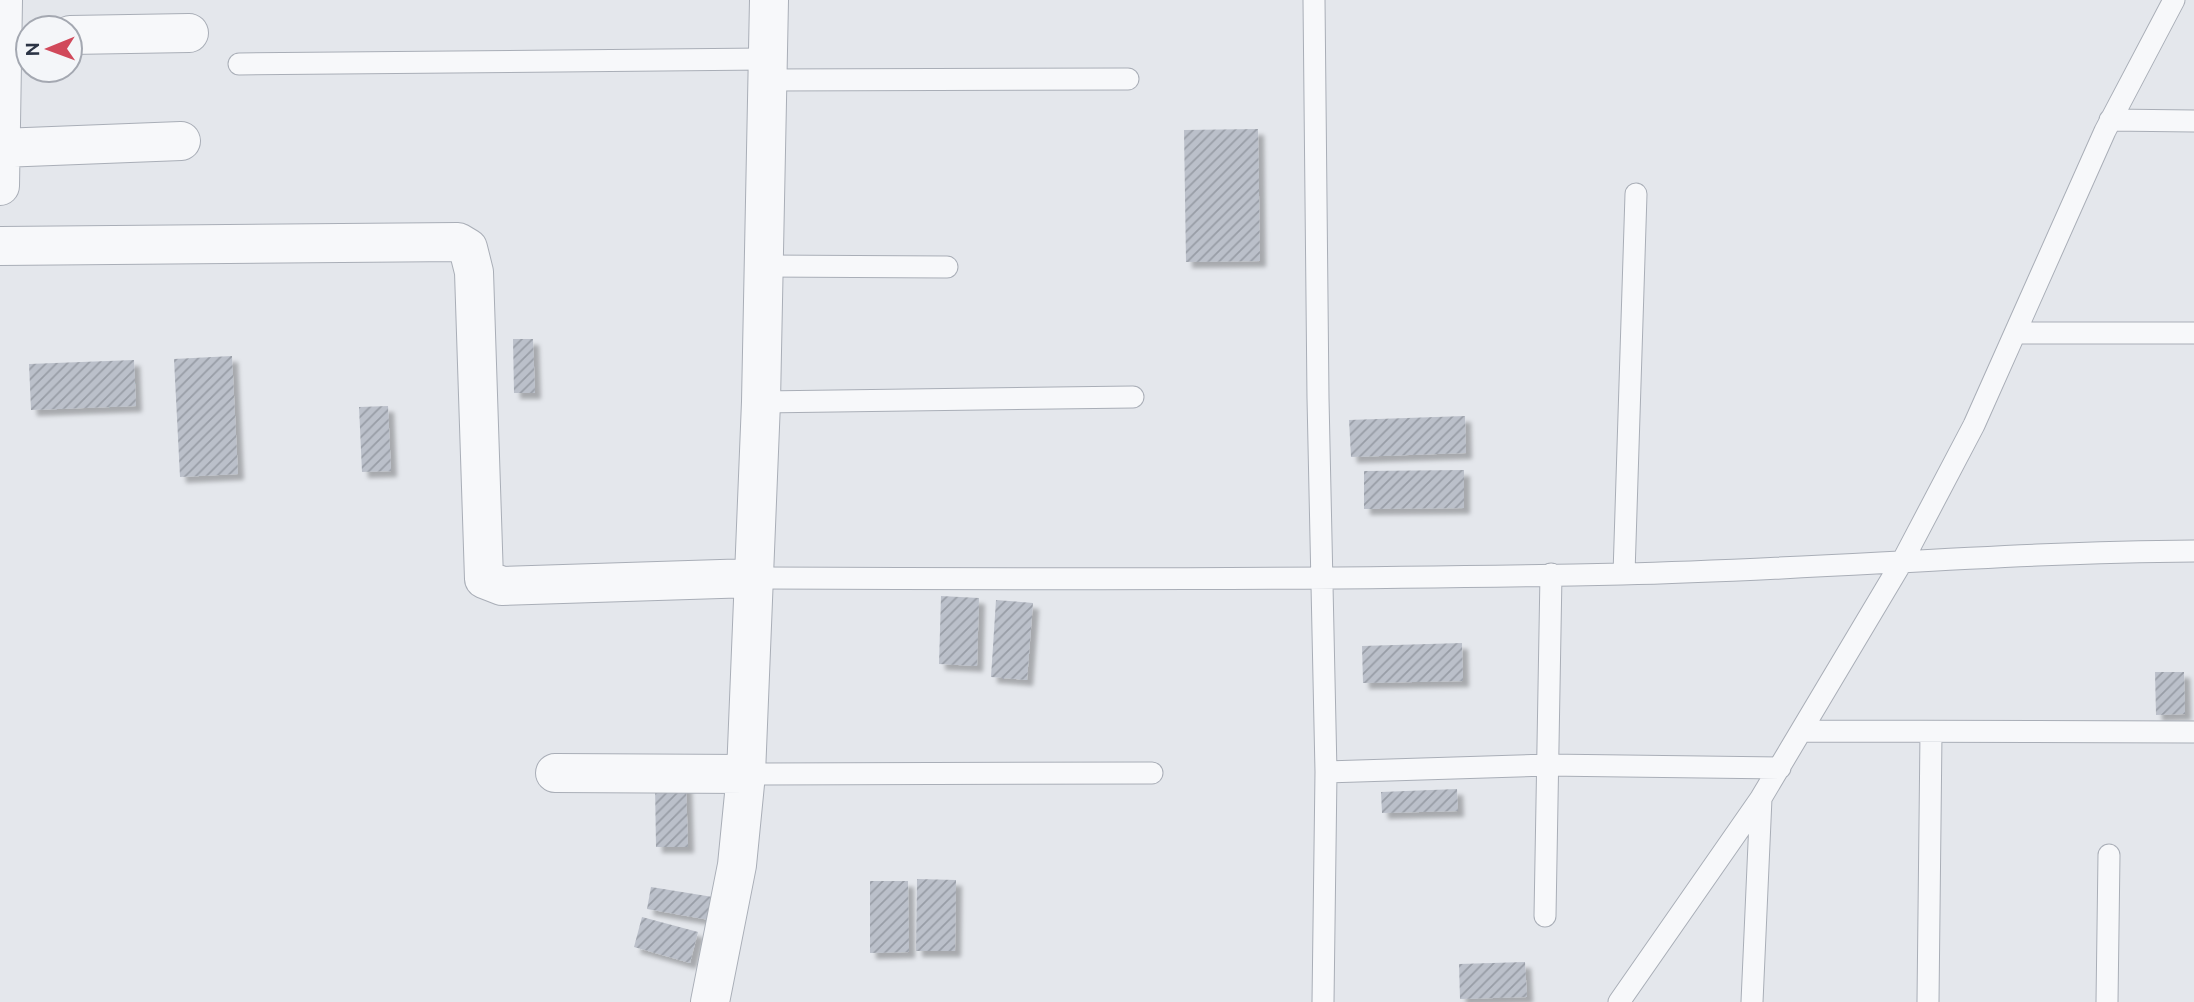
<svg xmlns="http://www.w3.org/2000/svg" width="2194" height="1002" font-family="Ubuntu,sans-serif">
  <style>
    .building { fill: url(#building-hatch); filter: url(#shadow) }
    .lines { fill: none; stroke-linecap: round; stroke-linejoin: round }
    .lane-casing { stroke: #a9aeb7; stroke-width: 23 }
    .street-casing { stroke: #a9aeb7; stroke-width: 40 }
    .lane { stroke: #f7f8fa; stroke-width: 21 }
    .street { stroke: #f7f8fa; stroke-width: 38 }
  </style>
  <defs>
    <pattern id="building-hatch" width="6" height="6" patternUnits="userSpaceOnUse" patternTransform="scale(1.75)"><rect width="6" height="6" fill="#bbc0ca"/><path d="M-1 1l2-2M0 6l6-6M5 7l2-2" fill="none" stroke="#989da6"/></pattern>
    <filter id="shadow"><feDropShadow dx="6" dy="6" stdDeviation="2" flood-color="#0004"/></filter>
  </defs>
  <rect width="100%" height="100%" fill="#e4e7ec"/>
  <!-- building -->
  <path class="building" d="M1258 129 1260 261 1186 262 1184 130Z
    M513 339H533L535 393H514Z
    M232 356 238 474 180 477 174 359Z
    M134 360 136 406 31 410 29 364Z
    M388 406 391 471 362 472 359 407Z
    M1465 416 1466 453 1351 457 1349 420Z
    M1464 470V508L1364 509V471Z
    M941 596 979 598 977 666 939 664Z
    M996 600 1033 603 1027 680 991 677Z
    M1462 643 1463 681 1363 683 1362 646Z
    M2155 672H2184L2185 714 2156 715Z
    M686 783 688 847H656L655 784Z
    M1457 789 1458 811 1382 813 1381 792Z
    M917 879 956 880 955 951H916Z
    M870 881H908L909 952 870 953Z
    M651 887 719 898 715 921 647 909Z
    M642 917 698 932 690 963 634 947Z
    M1525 962 1527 997 1460 999 1459 964Z"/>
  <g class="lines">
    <defs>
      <path id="lane" d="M1314 0 1318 398 1326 772 1323 1002
        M239 64 768 59
        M768 80 1128 79
        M2110 120 2194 121
        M764 266 947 267
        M2015 333H2194
        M761 402 1133 397
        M1624 574 1636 194
        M752 578C1042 579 1332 580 1622 574 1813 570 2003 552 2194 551
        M1801 731 2194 732
        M1326 772 1547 765 1780 768
        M746 774 1152 773
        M1545 916 1551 574
        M1619 1002 1761 798 1903 560 1974 425 2105 131 2174 0
        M1752 1002 1761 798
        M1928 1002 1931 733
        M2107 1002 2109 855"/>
      <path id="street" d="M70 35 189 33
        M1 148 181 141
        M0 186 3 0
        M0 246 458 242 468 248 474 272 484 579 502 586 752 578
        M555 773 746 774
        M710 1002 737 865 746 774 761 402 769 0"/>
    </defs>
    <!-- lane casing -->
    <use href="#lane" class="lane-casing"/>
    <!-- street casing -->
    <use href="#street" class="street-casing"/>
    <!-- lane -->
    <use href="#lane" class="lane"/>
    <!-- street -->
    <use href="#street" class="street"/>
  </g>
  <!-- north arrow -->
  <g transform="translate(49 49) rotate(269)"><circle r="33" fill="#f4f6f9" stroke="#a4a8b1" stroke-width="2"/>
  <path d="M0-5L12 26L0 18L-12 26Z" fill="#d1495b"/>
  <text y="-10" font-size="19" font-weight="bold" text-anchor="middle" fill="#2b3445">N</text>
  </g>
</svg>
